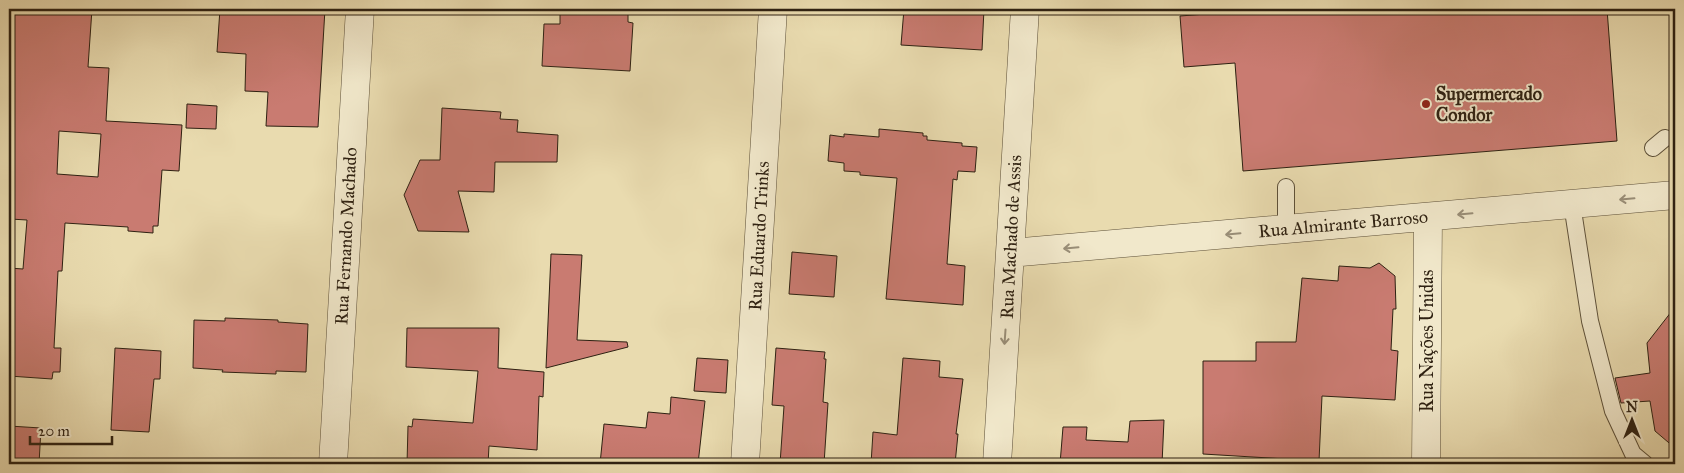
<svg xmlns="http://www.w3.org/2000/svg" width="1684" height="473" font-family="'IM FELL Great Primer',serif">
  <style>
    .building { fill: #c97b71; stroke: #2e2112; fill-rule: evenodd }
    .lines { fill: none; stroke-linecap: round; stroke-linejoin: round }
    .lane-casing { stroke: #5d5039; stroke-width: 18 }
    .street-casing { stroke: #5d5039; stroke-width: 29 }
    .lane { stroke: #f1e8cb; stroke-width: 16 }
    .street { stroke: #f1e8cb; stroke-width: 28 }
    .oneway { stroke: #998e78 }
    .poi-dot { fill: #8f2418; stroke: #f1e8cb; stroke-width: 2 }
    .labels { text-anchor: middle; stroke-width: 4; stroke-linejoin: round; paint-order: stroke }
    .poi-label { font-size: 18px; font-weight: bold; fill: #2e2112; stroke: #f1e8cb; text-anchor: start }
    .street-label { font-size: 18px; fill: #2e2112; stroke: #f1e8cb }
  </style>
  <rect width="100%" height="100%" fill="#e9dbaf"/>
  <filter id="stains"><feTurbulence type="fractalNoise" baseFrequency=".004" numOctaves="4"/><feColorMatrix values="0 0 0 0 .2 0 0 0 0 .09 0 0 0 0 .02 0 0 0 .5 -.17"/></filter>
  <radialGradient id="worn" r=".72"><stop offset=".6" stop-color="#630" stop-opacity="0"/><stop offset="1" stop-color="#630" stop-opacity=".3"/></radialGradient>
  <!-- building -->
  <path class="building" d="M9 9H92L88 67 109 68 106 121 182 125 179 171 162 170 158 226H153V233L128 231V227L65 223 62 271H58L54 348H61L60 372H53L52 379 9 376V268L23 269 27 220 10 219 9 214ZM59 131 101 134 98 177 57 174Z
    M220 9H325L318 127 266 126 268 92 245 91 246 54 217 52Z
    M560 9H602V13L628 14V22L633 23 630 71 542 66 544 24H560Z
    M904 9H984L982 50 901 45Z
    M1232 9H1607L1617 141 1243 171 1235 63 1184 67 1180 16 1232 12Z
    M187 104 217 106 216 129 186 128Z
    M442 108 501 112 500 119 518 120 517 132 558 135 557 162H495L494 192 458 191 469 232 418 231 404 195 420 160H440Z
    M879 129 923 133V136H927V140L962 143V146L977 147 975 172 958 171 957 180 953 179 947 264 965 266 963 305 886 299 897 178 860 175V172L844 171V163L828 161 830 135 844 137V134L879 137Z
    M792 252 837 256 834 297 789 294Z
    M551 254 582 255 577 340 627 342 628 347 546 368Z
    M1379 263 1395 276 1396 309H1393L1391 350 1398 351 1395 400 1322 396 1319 461 1203 454V361H1256V342H1296L1302 278 1338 281 1339 266 1370 268Z
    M1675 307V448L1655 431 1650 401 1621 403 1615 378 1650 373 1647 343Z
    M225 318 278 320V322L308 324 306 372 276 371V374L222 372 223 370 193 368 194 320 225 321Z
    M407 328H499L498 368 544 372 543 397 539 396 537 450 489 446 488 464H407L408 426 412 427 413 419 473 423 478 371 406 367Z
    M115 348 161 351 160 379H154L149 432 111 430Z
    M776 348 825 352 824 359H826L823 402 828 403 824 464H780L784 406 772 405Z
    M697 358 728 360 726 393 694 391Z
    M903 358 940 361 939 377 963 379 956 434H958L955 464H871L873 432 897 435Z
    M671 397 705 401 698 464H600L604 424 646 428 648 412 670 414Z
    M1164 420 1162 464H1060L1063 427H1087L1086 440 1128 442 1130 421Z
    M9 426 41 428 39 464H9Z"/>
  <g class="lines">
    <defs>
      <path id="lane" d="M1653 148 1665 138
        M1286 187V229
        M1572 204 1590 321 1613 411 1633 454 1645 464"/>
      <path id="street" d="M1010 253 1675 195
        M333 464 360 9
        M745 464 773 9
        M997 464 1025 9
        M1426 464 1428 217"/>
    </defs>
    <!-- lane casing -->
    <use href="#lane" class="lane-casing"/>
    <!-- street casing -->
    <use href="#street" class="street-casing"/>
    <!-- lane -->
    <use href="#lane" class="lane"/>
    <!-- street -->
    <use href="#street" class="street"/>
  </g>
  <!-- one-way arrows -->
  <defs><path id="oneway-shaft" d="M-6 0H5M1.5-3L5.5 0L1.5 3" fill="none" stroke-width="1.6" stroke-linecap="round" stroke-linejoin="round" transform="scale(1.25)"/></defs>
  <g class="oneway">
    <use href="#oneway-shaft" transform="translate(1627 199) rotate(175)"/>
    <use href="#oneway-shaft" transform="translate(1465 214) rotate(175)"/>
    <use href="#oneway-shaft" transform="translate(1233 234) rotate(175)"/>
    <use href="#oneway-shaft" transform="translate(1071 248) rotate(175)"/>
    <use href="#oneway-shaft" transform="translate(1005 337) rotate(94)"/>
  </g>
  <!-- markers -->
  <circle class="poi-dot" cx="1426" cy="104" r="5"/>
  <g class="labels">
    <!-- poi labels -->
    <g class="poi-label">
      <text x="1436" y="100">Supermercado<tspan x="1436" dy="21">Condor</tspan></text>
    </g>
    <!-- street labels -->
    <g class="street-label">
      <text transform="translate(1343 224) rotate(-5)" y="6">Rua Almirante Barroso</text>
      <text transform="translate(346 236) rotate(-87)" y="6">Rua Fernando Machado</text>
      <text transform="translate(759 236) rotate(-87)" y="6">Rua Eduardo Trinks</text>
      <text transform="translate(1011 237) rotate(-87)" y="6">Rua Machado de Assis</text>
      <text transform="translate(1427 341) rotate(-90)" y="6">Rua Nações Unidas</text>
    </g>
  </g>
  <!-- margin -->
  <rect width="1684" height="473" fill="none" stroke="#e9dbaf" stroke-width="30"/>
  <rect x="10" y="10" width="1664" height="453" fill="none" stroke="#2e2112" stroke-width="2.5"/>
  <rect x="15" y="15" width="1654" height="443" fill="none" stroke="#2e2112"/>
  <!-- north arrow -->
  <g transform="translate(1632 420)" stroke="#f1e8cb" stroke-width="4" paint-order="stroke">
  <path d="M0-4L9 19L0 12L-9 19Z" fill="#2e2112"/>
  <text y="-8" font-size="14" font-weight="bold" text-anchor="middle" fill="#2e2112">N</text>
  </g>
  <!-- scale -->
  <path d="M30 436v8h82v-8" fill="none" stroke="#2e2112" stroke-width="2.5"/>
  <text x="38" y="436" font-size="15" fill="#2e2112" stroke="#f1e8cb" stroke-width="4" paint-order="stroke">20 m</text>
  <rect width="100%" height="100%" filter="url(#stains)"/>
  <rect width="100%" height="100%" fill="url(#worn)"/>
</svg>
